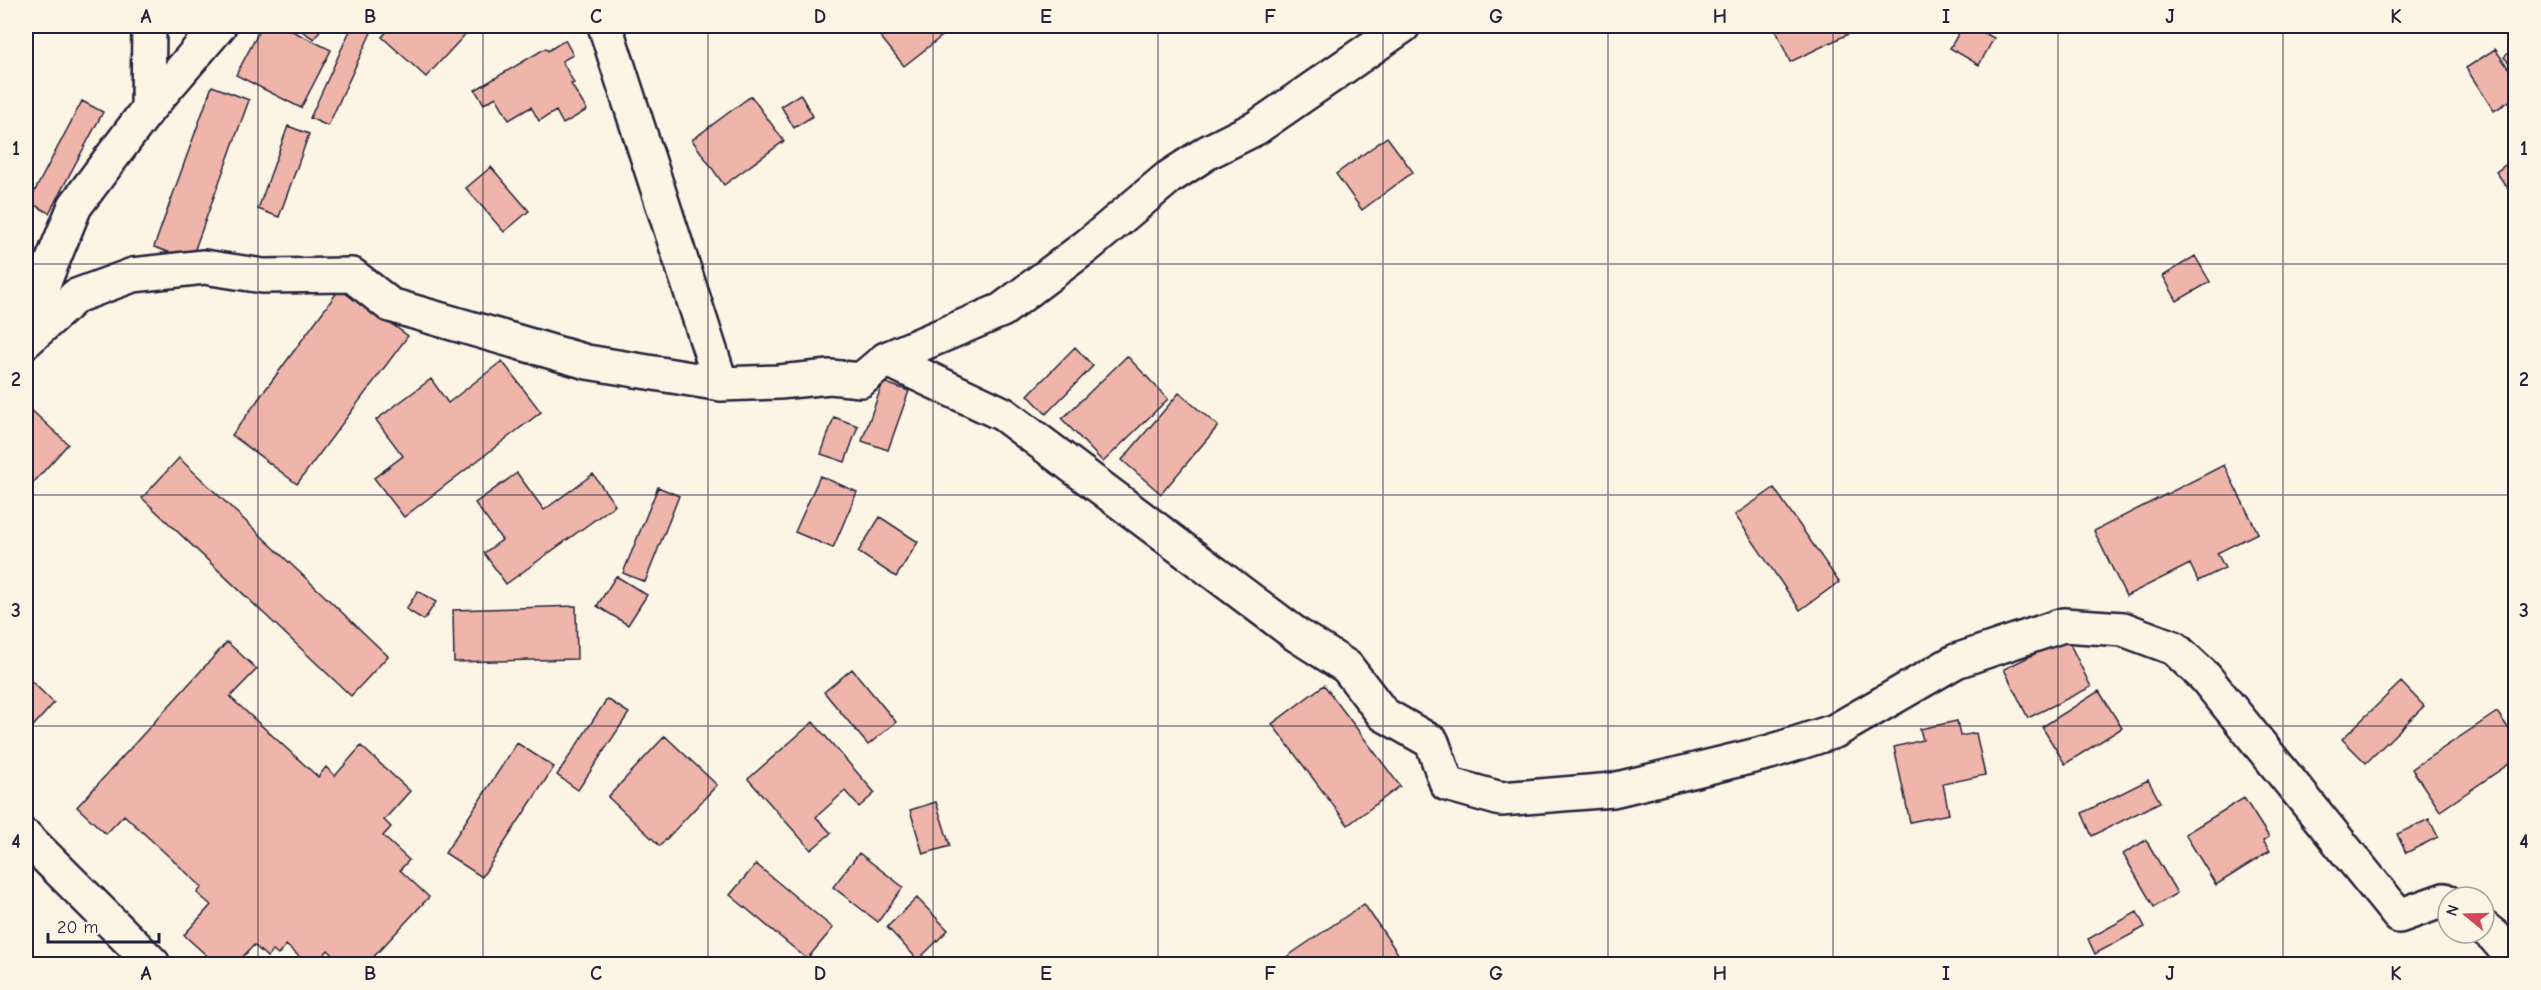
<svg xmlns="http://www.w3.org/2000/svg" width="2541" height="990" font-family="'Comic Neue',sans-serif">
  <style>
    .building { fill: #efb4aa; stroke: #22223b; stroke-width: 1.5 }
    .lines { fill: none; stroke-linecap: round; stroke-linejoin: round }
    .minor-casing { stroke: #22223b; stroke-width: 38 }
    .minor { stroke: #fcf5e5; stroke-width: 33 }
    .grid { fill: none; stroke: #22223b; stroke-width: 1.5; stroke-opacity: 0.55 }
    .neatline { fill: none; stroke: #22223b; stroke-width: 2 }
    .grid-label { font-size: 20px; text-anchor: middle; font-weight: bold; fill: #22223b }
  </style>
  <rect width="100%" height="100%" fill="#fcf5e5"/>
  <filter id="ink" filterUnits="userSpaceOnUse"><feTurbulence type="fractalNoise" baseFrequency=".0167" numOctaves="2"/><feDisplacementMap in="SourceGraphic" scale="12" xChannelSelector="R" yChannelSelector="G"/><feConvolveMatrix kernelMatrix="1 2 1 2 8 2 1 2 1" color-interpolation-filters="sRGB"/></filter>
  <g filter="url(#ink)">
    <!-- building -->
    <path class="building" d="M262 26H282L331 50 301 108 236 75Z
      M294 26H323L314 39Z
      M352 26H374L328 126 310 118Z
      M392 26H473L426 77 382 37Z
      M872 26H955L904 66Z
      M1774 26H1862L1863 27 1790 62Z
      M1963 26H1972L1994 38 1979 65 1950 48Z
      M565 40 573 55 562 61 574 83 571 84 587 110 563 124 556 111 539 121 531 107 509 120 496 97 484 104 475 90 546 48 548 51Z
      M2516 47V71L2504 57Z
      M2495 49 2516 79V97L2494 111 2466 68Z
      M212 86 249 100 191 260 154 247Z
      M800 94 813 116 794 128 781 106Z
      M751 96 784 141 724 185 692 140Z
      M82 101 103 112 49 213 29 202Z
      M288 126 309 134 279 217 258 209Z
      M1387 137 1413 172 1362 210 1336 174Z
      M2516 157V199L2496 172Z
      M491 167 529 211 504 232 466 188Z
      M2195 256 2210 282 2177 301 2163 276Z
      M26 262 40 272 26 293Z
      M341 287 408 336 297 484 232 435Z
      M1075 347 1093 366 1046 414 1028 395Z
      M1127 356 1168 399 1103 462 1062 419Z
      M502 361 541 412 404 517 374 478 403 456 376 420 431 379 448 403Z
      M883 382 909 391 888 450 862 441Z
      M1179 393 1218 426 1161 494 1122 460Z
      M26 405 68 444 26 491Z
      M834 417 858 426 845 462 821 454Z
      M179 458 388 656 351 696 142 498Z
      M2224 465 2258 533 2217 553 2225 568 2198 581 2190 564 2126 596 2094 531Z
      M517 473 544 510 593 474 615 505 506 584 484 553 502 540 475 503Z
      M820 476 857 492 833 548 795 532Z
      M658 487 679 496 645 582 623 573Z
      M1774 488 1839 582 1800 610 1735 515Z
      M880 517 918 542 896 577 858 552Z
      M616 576 647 595 628 625 597 606Z
      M418 591 436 602 424 620 406 609Z
      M576 606 577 659 454 662 453 610Z
      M2067 638 2091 687 2028 718 2004 669Z
      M227 642 257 669 230 697 318 777 326 767 335 776 361 746 410 791 384 820 391 827 383 836 409 860 400 870 429 897 367 964H343L328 950 316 964H308L286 945 278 955 273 951 267 957 254 945 236 964H216L184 935 211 905 197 893 202 887 124 815 106 834 77 807Z
      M852 669 896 722 868 745 824 692Z
      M26 676 54 703 26 734Z
      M2401 682 2424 706 2366 763 2342 739Z
      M1324 685 1400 786 1348 825 1272 724Z
      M2099 691 2122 728 2065 764 2042 727Z
      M607 699 629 713 578 790 557 775Z
      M2497 712 2516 739V759L2440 811 2412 769Z
      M1957 721 1960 736 1976 733 1985 775 1943 784 1949 814 1910 822 1894 747 1923 740 1920 729Z
      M813 722 875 793 859 807 845 791 816 817 831 833 811 850 748 779Z
      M665 736 717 785 660 846 608 797Z
      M517 743 554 767 482 877 445 853Z
      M2148 780 2160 802 2092 836 2082 813Z
      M2244 798 2269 837 2263 841 2270 851 2216 885 2185 834Z
      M936 802 950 846 923 854 910 810Z
      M2429 819 2438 837 2406 853 2397 834Z
      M2146 840 2177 893 2154 907 2123 854Z
      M859 853 903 887 878 922 833 887Z
      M756 864 833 928 807 959 730 895Z
      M917 898 948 930 918 960 887 927Z
      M1364 904 1399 955 1386 964H1281L1279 962Z
      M2137 912 2145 927 2095 954 2088 939Z"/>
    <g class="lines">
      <defs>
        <path id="minor" d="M605 26 721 384
          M148 109 219 26
          M26 326 75 206 148 109 149 26
          M26 341 76 296 133 275 204 267 263 276 352 275 390 305 587 362 721 384 779 382 830 377 861 380 886 359 1002 310 1087 246 1168 178 1208 152 1256 128 1403 26
          M886 359 1003 414 1297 635 1347 667 1383 714 1432 742 1447 784 1501 799 1613 790 1770 752 1835 731 1956 661 2063 625 2123 629 2174 648 2205 677 2399 916 2444 900 2448 903
          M26 837 153 964
          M2484 928 2494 936 2516 962"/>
      </defs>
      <!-- minor casing -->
      <use href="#minor" class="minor-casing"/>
      <!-- minor -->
      <use href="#minor" class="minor"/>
    </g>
  </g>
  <!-- grid -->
  <path class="grid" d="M258 26V964M483 26V964M708 26V964M933 26V964M1158 26V964M1383 26V964M1608 26V964M1833 26V964M2058 26V964M2283 26V964M26 264H2516M26 495H2516M26 726H2516"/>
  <!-- margin -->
  <rect width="2541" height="990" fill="none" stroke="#fcf5e5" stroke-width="66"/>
  <!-- north arrow -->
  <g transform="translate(2466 915) rotate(289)"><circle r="28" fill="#fcf5e5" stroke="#a5a1a1" stroke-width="1.5"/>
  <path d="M0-4.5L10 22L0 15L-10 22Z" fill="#d1495b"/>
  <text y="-9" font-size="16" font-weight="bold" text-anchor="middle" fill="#22223b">N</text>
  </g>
  <!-- scale -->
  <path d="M48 933v9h111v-9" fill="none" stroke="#22223b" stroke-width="3"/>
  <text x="57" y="933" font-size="18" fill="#22223b" stroke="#fcf5e5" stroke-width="4.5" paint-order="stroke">20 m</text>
  <rect x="33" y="33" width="2475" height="924" class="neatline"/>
  <g class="grid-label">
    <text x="146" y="23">A</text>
    <text x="370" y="23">B</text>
    <text x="596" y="23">C</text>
    <text x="820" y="23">D</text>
    <text x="1046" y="23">E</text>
    <text x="1270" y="23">F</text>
    <text x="1496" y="23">G</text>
    <text x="1720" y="23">H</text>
    <text x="1946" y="23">I</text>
    <text x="2170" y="23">J</text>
    <text x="2396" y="23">K</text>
    <text x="16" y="155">1</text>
    <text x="2524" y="155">1</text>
    <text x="16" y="386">2</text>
    <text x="2524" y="386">2</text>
    <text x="16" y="617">3</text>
    <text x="2524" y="617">3</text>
    <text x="16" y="848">4</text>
    <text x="2524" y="848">4</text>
    <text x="146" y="980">A</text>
    <text x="370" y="980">B</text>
    <text x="596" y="980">C</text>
    <text x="820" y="980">D</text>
    <text x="1046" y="980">E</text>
    <text x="1270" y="980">F</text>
    <text x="1496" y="980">G</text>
    <text x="1720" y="980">H</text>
    <text x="1946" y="980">I</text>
    <text x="2170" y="980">J</text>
    <text x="2396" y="980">K</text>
  </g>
</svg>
